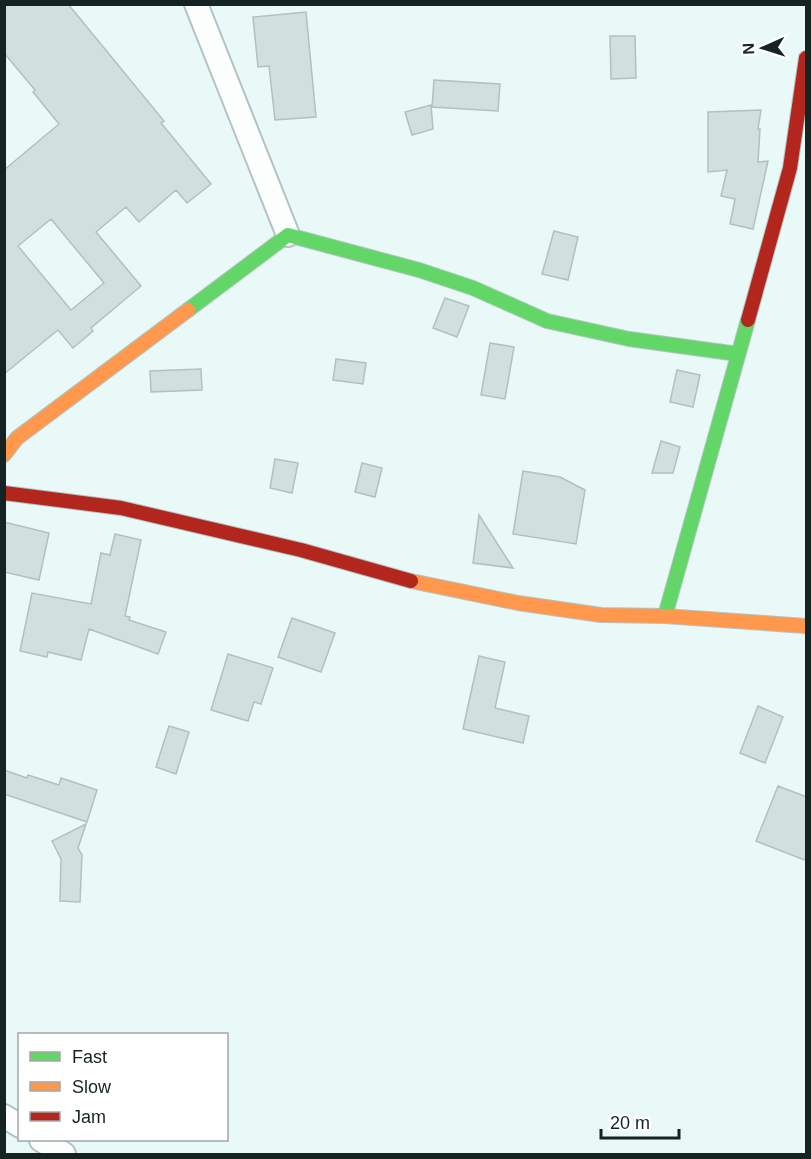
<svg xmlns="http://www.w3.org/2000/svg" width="811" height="1159" font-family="Arial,sans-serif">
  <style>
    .building { fill: #d1e0df; stroke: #b2c0bf; stroke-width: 1.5; fill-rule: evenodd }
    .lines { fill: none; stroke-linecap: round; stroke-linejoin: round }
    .street-casing { stroke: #b4c3c2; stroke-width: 26 }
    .fast-casing { stroke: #b4c3c2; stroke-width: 16 }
    .slow-casing { stroke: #b4c3c2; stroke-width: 16 }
    .jam-casing { stroke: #b4c3c2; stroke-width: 16 }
    .street { stroke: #fcfefe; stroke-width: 22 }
    .fast { stroke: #63d668; stroke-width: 14 }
    .slow { stroke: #ff974d; stroke-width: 14 }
    .jam { stroke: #b3261e; stroke-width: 14 }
  </style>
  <rect width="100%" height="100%" fill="#e8f9f8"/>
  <!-- building -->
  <path class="building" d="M4 4H68L164 121 161 123 211 184 187 203 176 190 139 222 126 207 96 232 141 286 91 328 93 331 73 348 58 330 4 374V170L59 124 33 92 35 90 4 53ZM51 219 104 283 71 310 18 246Z
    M306 12 316 117 275 120 269 66 258 67 253 17Z
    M610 36H635L636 78 611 79Z
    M434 80 500 84 498 111 432 107Z
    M431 105 433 129 412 135 405 112Z
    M761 110 758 129H760L758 162 768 161 753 229 730 224 735 199 721 196 727 170 708 172V112Z
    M554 231 578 237 568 280 542 274Z
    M445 298 469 306 457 337 433 328Z
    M490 343 514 347 505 399 481 395Z
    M336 359 366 363 363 384 333 380Z
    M201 369 202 390 151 392 150 371Z
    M677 370 700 375 693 407 670 402Z
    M661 441 680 447 673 473H652Z
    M275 459 298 463 292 493 270 488Z
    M362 463 382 468 375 497 355 492Z
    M523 471 560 477 585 490 576 544 513 534Z
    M479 515 513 568 473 563Z
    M4 522 49 533 39 580 4 572Z
    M115 534 141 540 125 616 130 617 129 620 166 632 158 654 89 629 81 660 48 652 47 657 20 651 32 593 91 604 101 553 110 555Z
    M292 618 335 633 321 672 278 657Z
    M228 654 273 668 261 704 254 702 248 721 211 710Z
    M479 656 505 662 495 708 529 716 523 743 463 729Z
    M758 706 783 717 765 763 740 753Z
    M169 726 189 732 176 774 156 767Z
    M4 770 27 778 28 775 59 785 61 778 97 790 87 822 4 794Z
    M778 786 807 797V861L756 841Z
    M86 824 78 848 82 855 80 902 60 901 61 859 52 841Z"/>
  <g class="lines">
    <defs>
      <path id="street" d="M196 4 288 235
        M4 1116 20 1126
        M41 1140 64 1154"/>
      <path id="fast" d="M188 310 288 235 419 270 473 288 547 321 629 339 738 354
        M665 616 748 320"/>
      <path id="slow" d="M4 455 17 438 188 310
        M411 581 518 603 601 615 665 616 806 626"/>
      <path id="jam" d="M748 320 790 168 806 58
        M4 493 121 508 301 550 411 581"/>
    </defs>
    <!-- street casing -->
    <use href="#street" class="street-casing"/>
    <!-- fast casing -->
    <use href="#fast" class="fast-casing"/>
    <!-- slow casing -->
    <use href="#slow" class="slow-casing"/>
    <!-- jam casing -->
    <use href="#jam" class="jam-casing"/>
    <!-- street -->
    <use href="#street" class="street"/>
    <!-- fast -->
    <use href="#fast" class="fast"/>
    <!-- slow -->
    <use href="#slow" class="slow"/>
    <!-- jam -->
    <use href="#jam" class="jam"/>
  </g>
  <!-- border -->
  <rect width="811" height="1159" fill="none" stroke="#162323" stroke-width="12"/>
  <!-- legend -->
  <rect x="18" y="1033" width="210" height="108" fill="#ffffff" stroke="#a2a7a7" stroke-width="1.5"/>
  <rect x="30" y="1052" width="30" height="9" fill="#63d668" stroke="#a2a7a7" stroke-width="1.5"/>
  <text x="72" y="1063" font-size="18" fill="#162323">Fast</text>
  <rect x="30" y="1082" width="30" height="9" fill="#ff974d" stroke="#a2a7a7" stroke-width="1.5"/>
  <text x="72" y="1093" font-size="18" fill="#162323">Slow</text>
  <rect x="30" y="1112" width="30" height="9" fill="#b3261e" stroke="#a2a7a7" stroke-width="1.5"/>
  <text x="72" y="1123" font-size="18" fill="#162323">Jam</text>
  <!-- north arrow -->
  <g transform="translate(763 48) rotate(267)" stroke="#ffffff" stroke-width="4.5" paint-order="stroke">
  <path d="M0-4.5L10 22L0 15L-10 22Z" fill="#162323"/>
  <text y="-9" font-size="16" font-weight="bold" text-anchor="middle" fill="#162323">N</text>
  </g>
  <!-- scale -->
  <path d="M601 1129v9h78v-9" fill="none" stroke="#162323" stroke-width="3"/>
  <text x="610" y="1129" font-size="18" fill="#162323" stroke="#ffffff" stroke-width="4.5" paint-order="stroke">20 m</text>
</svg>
